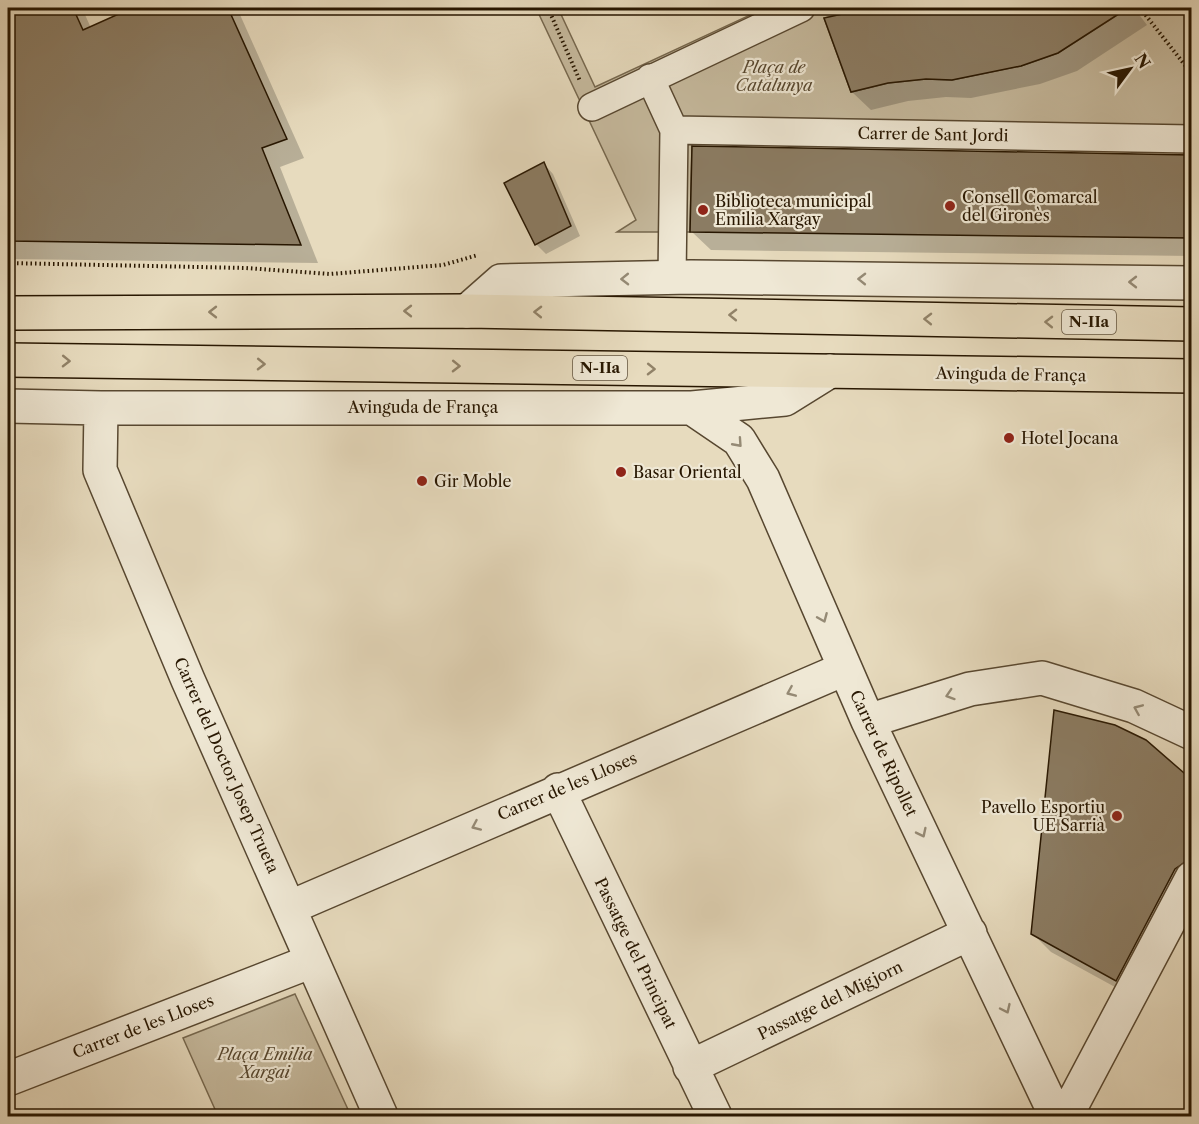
<svg xmlns="http://www.w3.org/2000/svg" width="1199" height="1124" font-family="'Libre Caslon Text',serif">
  <style>
    .green { fill: #c6ba9e; stroke: #76684f; stroke-width: 1.5 }
    .shadow { fill: #0003 }
    .building { fill: #8b7c63; stroke: #271600; stroke-width: 1.5 }
    .lines { fill: none; stroke-linecap: round; stroke-linejoin: round }
    .pedestrian-casing { stroke: #574730; stroke-width: 30 }
    .minor-casing { stroke: #574730; stroke-width: 36 }
    .primary-casing { stroke: #271600; stroke-width: 36 }
    .path { stroke: #271600; stroke-width: 4; stroke-dasharray: 1.5 3; stroke-linecap: butt }
    .pedestrian { stroke: #efe8d5; stroke-width: 27 }
    .minor { stroke: #efe8d5; stroke-width: 33 }
    .primary { stroke: #e7dbbe; stroke-width: 33 }
    .oneway { stroke: #958a75 }
    .oneway2 { stroke: #918268 }
    .poi-dot { fill: #8f2418; stroke: #efe8d5; stroke-width: 2 }
    .labels { text-anchor: middle; stroke-width: 4.5; stroke-linejoin: round; paint-order: stroke }
    .shield { fill: #efe8d5; stroke: #635540; stroke-width: 1.5 }
    .shield-label { font-size: 15px; font-weight: bold; fill: #271600 }
    .park-label { font-size: 16px; font-style: italic; fill: #57472f; stroke: #efe8d5 }
    .street-label { font-size: 16px; fill: #271600; stroke: #efe8d5 }
    .poi-label { font-size: 16px; fill: #271600; stroke: #efe8d5; text-anchor: start }
  </style>
  <rect width="100%" height="100%" fill="#e7dbbe"/>
  <filter id="stains"><feTurbulence type="fractalNoise" baseFrequency=".00333" numOctaves="4"/><feColorMatrix values="0 0 0 0 .2 0 0 0 0 .09 0 0 0 0 .02 0 0 0 .5 -.17"/></filter>
  <radialGradient id="worn" r=".72"><stop offset=".6" stop-color="#630" stop-opacity="0"/><stop offset="1" stop-color="#630" stop-opacity=".3"/></radialGradient>
  <!-- green -->
  <path class="green" d="M536 8H558L595 87 765 8H870L824 18 851 92 888 83 926 79 952 80 1021 66 1058 53 1128 8H1191V148L692 143 690 232H617L636 220Z
    M295 994 351 1116H218L183 1038Z"/>
  <!-- shadow -->
  <path class="shadow" d="M8 8H82L91 28 136 8H237L304 158 280 167 318 263 8 259Z
    M877 8H1134L1147 25 1077 71 1040 84 971 98 946 97 908 101 871 110 852 92 826 19Z
    M693 148 1192 156V256L711 250 692 232Z
    M544 164 553 174 580 236 546 254 536 244Z
    M1146 741 1192 782V892L1135 998 1051 952 1032 933Z"/>
  <!-- building -->
  <path class="building" d="M8 8H73L83 30 132 8H228L287 139 262 148 301 245 8 241Z
    M870 8H1128L1058 53 1021 66 952 80 926 79 888 83 851 92 824 18Z
    M692 146 1191 155V238L690 232Z
    M544 162 571 226 535 245 504 183Z
    M1054 710 1115 725 1146 740 1191 779V853L1188 860 1175 869 1116 981 1031 934Z"/>
  <g class="lines">
    <defs>
      <path id="pedestrian" d="M650 78 674 130 672 278
        M592 107 801 8
        M674 130 1192 139"/>
      <path id="minor" d="M467 311 501 281 691 277 1192 283
        M8 406 101 408H692L785 399 830 371
        M101 408 100 470 188 680 381 1116
        M692 408 739 440 763 479 868 721 1056 1116
        M868 721 970 689 1042 678 1134 706 1192 733
        M558 790 715 1116
        M291 907 844 669
        M690 1067 970 933
        M8 1079 312 961
        M1066 1116 1192 878"/>
      <path id="primary" d="M8 313 467 311 1192 324
        M8 360 1192 376"/>
    </defs>
    <!-- pedestrian casing -->
    <use href="#pedestrian" class="pedestrian-casing"/>
    <!-- minor casing -->
    <use href="#minor" class="minor-casing"/>
    <!-- primary casing -->
    <use href="#primary" class="primary-casing"/>
    <!-- path -->
    <path class="path" d="M548 8 580 81
      M1140 8 1192 74
      M8 263 246 268 330 274 443 265 478 255"/>
    <!-- pedestrian -->
    <use href="#pedestrian" class="pedestrian"/>
    <!-- minor -->
    <use href="#minor" class="minor"/>
    <!-- primary -->
    <use href="#primary" class="primary"/>
  </g>
  <!-- one-way arrows -->
  <defs><path id="oneway-chevron" d="M-2-3.5L2.5 0L-2 3.5" fill="none" stroke-width="1.6" stroke-linecap="round" stroke-linejoin="round" transform="scale(1.5)"/></defs>
  <g class="oneway">
    <use href="#oneway-chevron" transform="translate(625 279) rotate(179)"/>
    <use href="#oneway-chevron" transform="translate(862 279) rotate(-179)"/>
    <use href="#oneway-chevron" transform="translate(1133 282) rotate(-180)"/>
    <use href="#oneway-chevron" transform="translate(738 443) rotate(48)"/>
    <use href="#oneway-chevron" transform="translate(823 618) rotate(67)"/>
    <use href="#oneway-chevron" transform="translate(791 692) rotate(157)"/>
    <use href="#oneway-chevron" transform="translate(950 695) rotate(162)"/>
    <use href="#oneway-chevron" transform="translate(1138 709) rotate(-157)"/>
    <use href="#oneway-chevron" transform="translate(476 826) rotate(156)"/>
    <use href="#oneway-chevron" transform="translate(922 833) rotate(64)"/>
    <use href="#oneway-chevron" transform="translate(1006 1009) rotate(65)"/>
  </g>
  <g class="oneway2">
    <use href="#oneway-chevron" transform="translate(408 311) rotate(180)"/>
    <use href="#oneway-chevron" transform="translate(213 312) rotate(180)"/>
    <use href="#oneway-chevron" transform="translate(538 312) rotate(-179)"/>
    <use href="#oneway-chevron" transform="translate(733 315) rotate(-179)"/>
    <use href="#oneway-chevron" transform="translate(928 319) rotate(-179)"/>
    <use href="#oneway-chevron" transform="translate(1049 322) rotate(-179)"/>
    <use href="#oneway-chevron" transform="translate(66 361) rotate(1)"/>
    <use href="#oneway-chevron" transform="translate(261 364) rotate(1)"/>
    <use href="#oneway-chevron" transform="translate(456 366) rotate(1)"/>
    <use href="#oneway-chevron" transform="translate(651 369) rotate(1)"/>
  </g>
  <!-- markers -->
  <g class="poi-dot">
    <circle cx="950" cy="206" r="6"/>
    <circle cx="703" cy="210" r="6"/>
    <circle cx="1009" cy="438" r="6"/>
    <circle cx="621" cy="472" r="6"/>
    <circle cx="422" cy="481" r="6"/>
    <circle cx="1117" cy="816" r="6"/>
  </g>
  <g class="labels">
    <!-- shield labels -->
    <g class="shield">
      <rect x="1062" y="310" width="54" height="24" rx="4.5"/>
      <rect x="573" y="356" width="54" height="24" rx="4.5"/>
    </g>
    <g class="shield-label">
      <text x="1089" y="327">N-IIa</text>
      <text x="600" y="373">N-IIa</text>
    </g>
    <!-- park labels -->
    <g class="park-label">
      <text x="774" y="73">Plaça de<tspan x="774" dy="18">Catalunya</tspan></text>
      <text x="265" y="1060">Plaça Emilia<tspan x="265" dy="18">Xargai</tspan></text>
    </g>
    <!-- street labels -->
    <g class="street-label">
      <text transform="translate(933 134) rotate(1)" y="6">Carrer de Sant Jordi</text>
      <text transform="translate(1011 374) rotate(1)" y="6">Avinguda de França</text>
      <text x="423" y="413">Avinguda de França</text>
      <text transform="translate(884 753) rotate(65)" y="6">Carrer de Ripollet</text>
      <text transform="translate(227 765) rotate(66)" y="6">Carrer del Doctor Josep Trueta</text>
      <text transform="translate(567 786) rotate(-23)" y="6">Carrer de les Lloses</text>
      <text transform="translate(636 953) rotate(64)" y="6">Passatge del Principat</text>
      <text transform="translate(830 1000) rotate(-26)" y="6">Passatge del Migjorn</text>
      <text transform="translate(143 1026) rotate(-21)" y="6">Carrer de les Lloses</text>
    </g>
    <!-- poi labels -->
    <g class="poi-label">
      <text x="962" y="203">Consell Comarcal<tspan x="962" dy="18">del Gironès</tspan></text>
      <text x="715" y="207">Biblioteca municipal<tspan x="715" dy="18">Emilia Xargay</tspan></text>
      <text x="1021" y="444">Hotel Jocana</text>
      <text x="633" y="478">Basar Oriental</text>
      <text x="434" y="487">Gir Moble</text>
      <text x="1105" y="813" text-anchor="end">Pavello Esportiu<tspan x="1105" dy="18">UE Sarrià</tspan></text>
    </g>
  </g>
  <!-- margin -->
  <rect width="1199" height="1124" fill="none" stroke="#e7dbbe" stroke-width="30"/>
  <rect x="9" y="9" width="1181" height="1106" fill="none" stroke="#271600" stroke-width="3"/>
  <rect x="15" y="15" width="1169" height="1094" fill="none" stroke="#271600" stroke-width="1.5"/>
  <!-- north arrow -->
  <g transform="translate(1130 69) rotate(57)" stroke="#efe8d5" stroke-width="4.5" paint-order="stroke">
  <path d="M0-4.5L10 22L0 15L-10 22Z" fill="#271600"/>
  <text y="-9" font-size="16" font-weight="bold" text-anchor="middle" fill="#271600">N</text>
  </g>
  <rect width="100%" height="100%" filter="url(#stains)"/>
  <rect width="100%" height="100%" fill="url(#worn)"/>
</svg>
